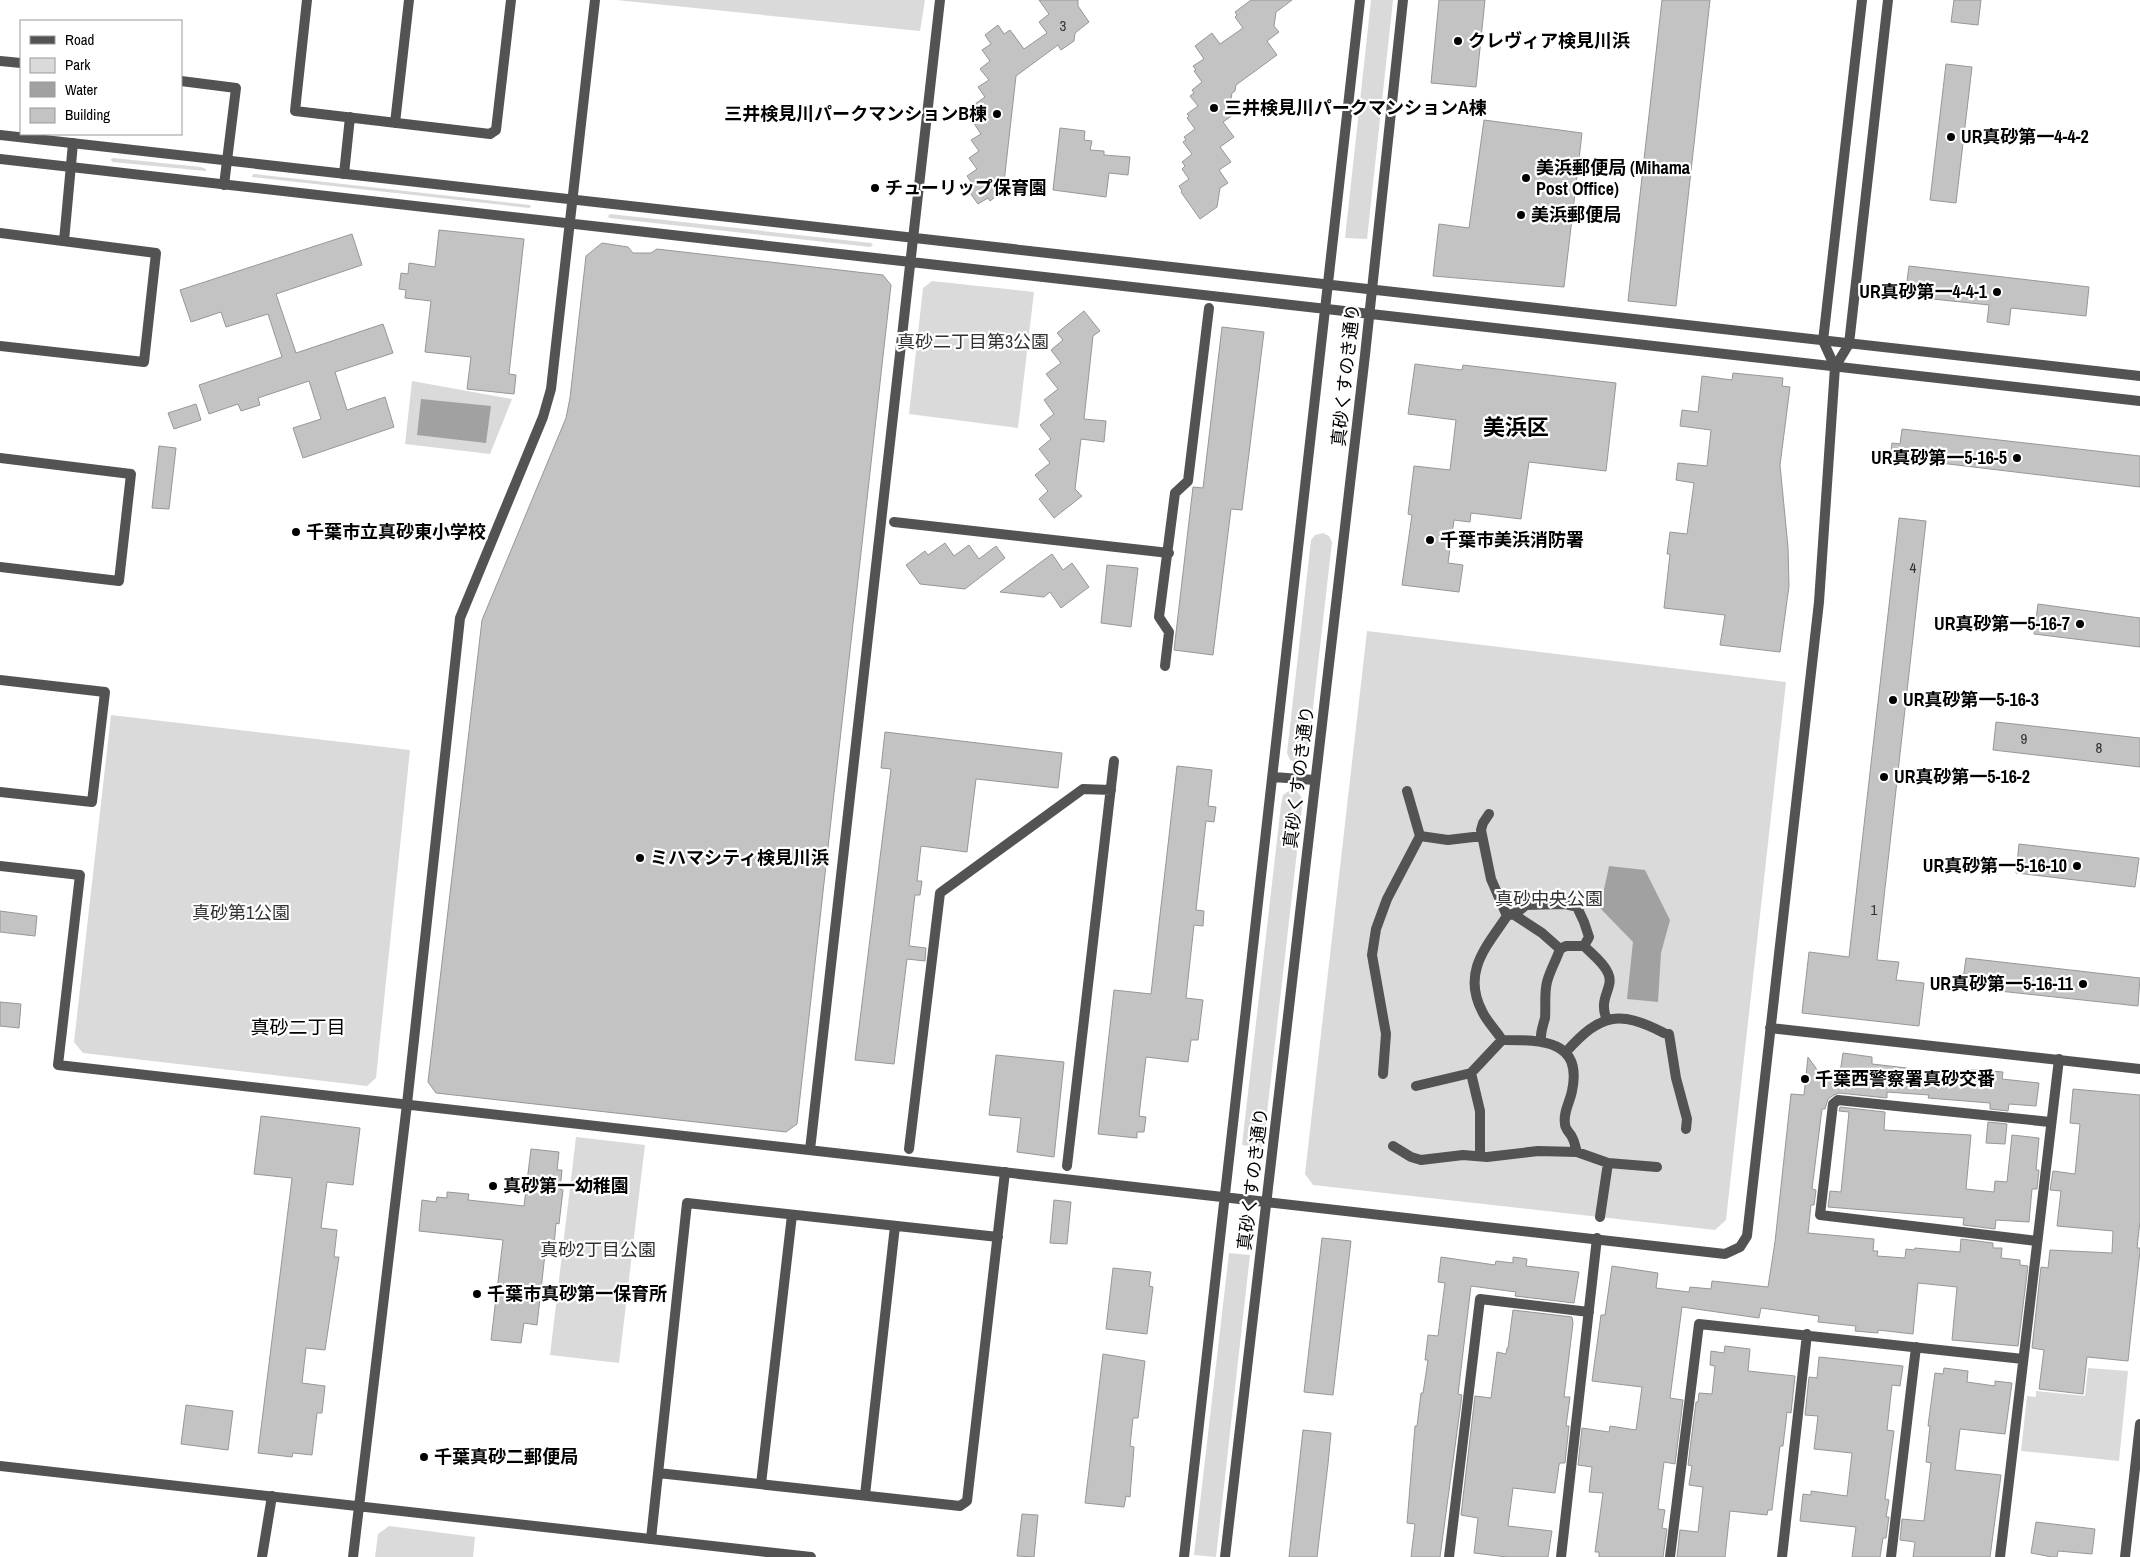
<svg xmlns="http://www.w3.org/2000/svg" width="2140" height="1557" font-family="'Archivo Narrow','Noto Sans JP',sans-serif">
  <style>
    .green { fill: #dadada }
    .water { fill: #a1a1a1 }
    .building { fill: #c3c3c3; stroke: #979797 }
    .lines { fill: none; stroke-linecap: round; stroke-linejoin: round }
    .pedestrian { stroke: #535353; stroke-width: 10 }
    .minor { stroke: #535353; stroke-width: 10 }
    .tertiary { stroke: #535353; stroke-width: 10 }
    .poi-dot { fill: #000; stroke: #fff; stroke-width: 2 }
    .labels { text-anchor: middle; stroke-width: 4.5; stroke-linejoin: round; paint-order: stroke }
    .number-label { font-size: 15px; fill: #313131 }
    .poi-label { font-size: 18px; font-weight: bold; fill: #000; stroke: #fff; text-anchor: start }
    .park-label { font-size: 18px; fill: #313131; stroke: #fff }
    .street-label { font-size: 18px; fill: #000; stroke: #fff }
    .neighbourhood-label { font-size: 19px; fill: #000; stroke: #fff }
    .district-label { font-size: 22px; font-weight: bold; fill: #000; stroke: #fff }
  </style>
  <rect width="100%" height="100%" fill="#fff"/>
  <!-- green -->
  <path class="green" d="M616 0H925L920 31Z
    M1371 0H1393L1367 239 1345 238Z
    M113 158 201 167 206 169V171L112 162 111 159Z
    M253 174 530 205 531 207 529 208 252 177Z
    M610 214 871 243 873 245 870 247 609 218 608 216Z
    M932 281 1034 292 1018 428 909 414 923 288Z
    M412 381 512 399 490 454 405 444Z
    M1323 533 1329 536 1332 542 1308 752 1304 759 1297 763 1290 760 1287 753 1311 540 1315 535Z
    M1367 631 1786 682 1726 1220 1715 1230 1313 1185 1305 1174Z
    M111 715 410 750 376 1078 367 1086 83 1053 74 1042Z
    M1289 791H1297L1302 798V808L1263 1148 1242 1145 1281 805 1283 795Z
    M576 1137 645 1145 619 1363 550 1355Z
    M1229 1253 1250 1255 1216 1557 1194 1555Z
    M2088 1368 2128 1371 2119 1461 2021 1451 2027 1396 2036 1397V1391L2085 1396Z
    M389 1526 475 1537 473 1557H375L378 1534Z"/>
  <!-- water -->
  <path class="water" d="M421 399 491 406 486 443 417 435Z
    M1609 866 1645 870 1670 920 1661 953 1658 1002 1627 999 1633 942 1600 908Z"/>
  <!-- building -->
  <path class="building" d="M1039 0H1078V6L1089 22 1075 33 1074 41 1061 50 1058 45 1016 76 1003 191 990 201 988 198 978 204 968 190 974 186 967 176 977 169 969 158 979 151 971 140 981 134 973 122 983 115 975 104 985 97 978 87 989 80 980 69 990 61 982 50 991 44 985 35 998 25 1004 34 1010 30 1024 49 1047 33 1039 22 1049 14Z
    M1251 0H1292L1276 12 1274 26 1279 32 1267 41 1277 55 1236 85 1235 91 1232 93 1230 105 1236 113 1223 122 1234 137 1220 147 1231 162 1219 170 1228 183 1220 188 1217 207 1200 219 1181 192 1182 191 1179 186 1189 179 1182 169 1185 166 1182 162 1192 154 1183 142 1186 140 1184 137 1195 129 1187 118 1189 116 1187 114 1198 106 1190 96 1194 93 1192 90 1202 82 1194 71 1196 70 1193 66 1204 59 1195 46 1212 33 1220 44 1243 28 1235 17 1237 15 1235 12Z
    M1439 0H1485L1476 87 1431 83Z
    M1662 0H1710L1676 306 1628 301Z
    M1954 0H1981L1978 25 1951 22Z
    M1946 64 1972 67 1956 203 1930 200Z
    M1484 120 1582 133 1564 287 1433 276 1439 224 1469 228Z
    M1060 128 1085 131 1084 140 1092 141 1090 150 1104 151V155L1130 157 1128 175 1109 173 1106 197 1053 190Z
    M439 230 524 239 509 374 516 375 514 394 467 389 471 357 425 352 431 301 405 298 406 290 399 289 401 273 408 274 409 263 435 267Z
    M352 234 362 265 276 294 296 353 383 324 393 353 335 372 347 410 385 397 394 427 303 458 293 428 321 419 309 381 258 398 260 405 241 411 238 404 209 414 199 385 282 357 268 314 226 327 221 312 191 322 180 290Z
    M602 243 628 247 633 253H651L657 249 883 275 891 285 797 1124 786 1132 436 1093 428 1082 482 620 566 418 570 398 586 256Z
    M1909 266 2089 287 2086 316 2011 308 2009 325 1987 322 1989 305 1905 296Z
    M1084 311 1100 331 1093 336 1084 419 1106 421 1104 442 1081 439 1075 489 1082 496 1054 518 1039 499 1048 491 1035 475 1050 463 1039 449 1051 439 1040 425 1054 414 1044 400 1058 389 1046 374 1061 363 1051 350 1063 340 1057 333Z
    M1222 327 1264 332 1242 510 1231 509 1213 655 1174 650 1193 487 1203 488Z
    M1415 364 1462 370 1463 365 1616 383 1606 471 1529 462 1521 519 1471 513 1470 522 1454 520 1448 563 1463 565 1459 592 1402 585 1412 515 1408 514 1414 466 1450 470 1456 420 1408 414Z
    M1733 373 1783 378 1782 386 1790 387 1780 465 1788 547 1789 586 1780 652 1720 645 1725 615 1664 608 1670 554H1667L1670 532 1687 534 1694 483 1676 480 1678 463 1707 466 1711 430 1680 426 1682 410 1698 412 1702 376 1732 380Z
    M196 404 201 420 174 429 168 413Z
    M1902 429 2140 456V487L1890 457 1892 443 1900 444Z
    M159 446 176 448 169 509 152 508Z
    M1899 518 1926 521 1877 960 1899 962 1896 980 1924 983 1919 1026 1802 1013 1809 952 1849 957Z
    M945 543 954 556 969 545 979 559 996 546 1005 558 965 589 920 584 906 565 925 551 928 555Z
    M1052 554 1063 570 1072 563 1089 587 1061 608 1050 592 1044 597 1000 592Z
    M1107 565 1138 568 1131 627 1101 623Z
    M2038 604 2140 618V647L2034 634Z
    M1996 722 2140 738V767L1993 750Z
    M885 732 1062 753 1058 788 976 779 967 852 921 846 917 881H922L920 895H915L909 946 926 948 925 961 907 959 894 1064 855 1060 891 769 881 768Z
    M1177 766 1212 770 1208 806 1216 807 1214 822 1206 821 1196 910 1204 911 1203 926 1194 925 1186 998 1203 1000 1198 1040H1191L1188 1062 1146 1057 1139 1116 1146 1117 1144 1132H1137V1138L1098 1134 1114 990 1151 994Z
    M2019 844 2139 858 2135 887 2016 873Z
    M0 911 37 916 35 936 0 932Z
    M1966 958 2140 978 2138 1006 1962 987Z
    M0 1002 21 1004 19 1028 0 1026Z
    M1843 1053 1872 1057V1064L1907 1068V1070L1964 1076 1965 1069 2003 1072 2002 1079 2039 1083 2036 1106 2009 1104 2008 1111 1990 1109V1103L1928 1098 1929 1095 1887 1092V1098L1839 1093 1834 1095 1828 1099 1825 1109H1822L1812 1189 1816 1190 1814 1205H1811L1808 1233 1874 1239 1873 1251H1878L1877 1256 1905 1258 1906 1249 1914 1250 1915 1248 1960 1252 1961 1239 1993 1243V1248H2002L2001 1258 2020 1260V1265L2028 1266 2018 1346 1952 1340 1957 1287 1918 1283 1913 1334 1878 1330V1333L1855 1331 1856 1326 1818 1322 1819 1316 1761 1308 1759 1318 1682 1307 1670 1398 1683 1400 1675 1464 1664 1462 1658 1509 1665 1510 1662 1528 1667 1529 1663 1557H1599V1552H1595L1603 1493 1589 1492 1592 1467 1578 1465 1582 1428 1609 1432 1610 1426 1636 1430 1642 1387 1592 1381 1601 1315H1605L1612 1266 1658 1273 1656 1288 1689 1292 1690 1287 1711 1289 1712 1281 1768 1287 1775 1242 1791 1094 1804 1095 1808 1057 1818 1071 1840 1073Z
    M996 1055 1064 1062 1054 1157 1017 1152 1021 1118 989 1115Z
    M2073 1089 2140 1095V1221L2137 1248H2140V1251L2128 1361 2087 1357 2083 1394 2039 1389 2044 1350 2032 1348 2041 1267 2048 1268 2050 1250 2112 1253 2113 1231 2057 1226 2061 1191 2050 1190 2053 1171 2075 1174 2080 1124 2070 1123Z
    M1840 1107 1885 1112 1884 1130 1971 1135 1966 1189 1994 1192 1995 1181 2007 1182 2012 1135 2039 1138 2036 1170H2039L2037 1189H2032L2029 1222 1996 1220 1995 1229 1963 1225 1964 1218 1828 1207 1830 1191 1841 1192 1849 1112 1839 1111Z
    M261 1116 360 1128 353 1185 327 1182 321 1228 337 1230 334 1257H339L325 1350 306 1348 302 1383 325 1386 322 1413H317L312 1455 293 1453 292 1457 258 1453 292 1178 254 1174Z
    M1988 1122 2007 1124 2005 1144 1986 1143Z
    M531 1149 559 1152 557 1170H562L560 1189 563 1190 559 1224 556 1223 554 1246 546 1245 537 1325 524 1323 521 1343 491 1340 503 1240 419 1231 422 1200 436 1202 437 1197 447 1198V1192L469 1194 468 1200 524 1206Z
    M1054 1200 1071 1202 1067 1244 1050 1243Z
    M1322 1238 1351 1241 1333 1395 1304 1392Z
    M1441 1257 1495 1265 1496 1261 1513 1263V1257L1527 1259 1526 1266 1579 1272 1574 1303 1515 1296 1516 1292 1471 1286 1458 1394 1462 1395 1440 1557H1411L1415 1524 1407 1523 1415 1426H1417L1421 1393H1423L1428 1360H1425L1428 1335 1438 1336 1445 1283 1438 1282Z
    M1113 1268 1151 1272 1149 1286 1153 1287 1147 1334 1106 1329Z
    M1513 1310 1572 1317 1573 1323 1564 1397H1570L1566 1426H1569L1565 1463H1560L1559 1465 1555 1493 1513 1488 1508 1526 1552 1531 1548 1557H1507L1474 1553 1478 1518 1461 1515 1475 1396 1491 1398 1497 1352 1506 1354 1507 1348H1508Z
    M1725 1346 1750 1349 1748 1371 1795 1376 1791 1413 1787 1412 1783 1446H1780L1772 1510H1768L1767 1515 1730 1511 1725 1557H1677L1680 1530 1698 1532 1703 1487 1689 1485 1692 1466 1688 1465 1696 1402H1698L1699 1393 1712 1394 1715 1366 1710 1365 1711 1351 1724 1353Z
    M1103 1354 1145 1361 1138 1418H1133L1130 1446 1134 1447 1130 1497 1126 1496 1124 1507 1085 1503Z
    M1819 1357 1903 1366 1900 1386 1892 1385 1887 1430 1894 1431 1885 1499 1889 1500 1886 1517H1889L1886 1538H1883L1880 1557H1852L1856 1527 1800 1521 1803 1494 1811 1495V1491L1847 1496 1852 1453 1814 1449 1818 1416 1805 1415 1809 1377 1817 1378Z
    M1944 1368 1968 1371 1967 1382 1995 1386V1381L2012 1383 2005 1434 1960 1429 1955 1470 2001 1475 1990 1557H1913L1915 1542 1900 1540 1902 1519 1924 1521 1931 1463 1926 1462 1930 1426H1928L1935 1373 1943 1374Z
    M186 1405 233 1411 228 1450 181 1444Z
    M1303 1430 1331 1433 1328 1464 1317 1557H1289Z
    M1022 1514 1038 1515 1034 1557 1017 1556Z
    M2036 1522 2095 1529 2092 1554 2058 1551 2057 1557H2052L2031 1553Z"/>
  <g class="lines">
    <!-- pedestrian -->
    <path class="pedestrian" d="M894 522 1169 553
      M1165 666 1169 632 1159 617 1175 493 1188 481 1209 308
      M1489 814 1483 823 1481 830 1491 879 1507 916C1486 947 1462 972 1482 1011 1487 1022 1496 1030 1502 1040
      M1420 836 1448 840 1482 836
      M1513 914 1542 933 1560 949
      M1507 916 1519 911 1526 905 1564 904 1577 907 1584 922 1589 937 1584 946C1592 954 1604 963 1608 973 1615 988 1597 998 1607 1020
      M1669 1034 1676 1078 1687 1119 1686 1129
      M1541 1041C1540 1032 1543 1026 1545 1018 1546 1006 1544 994 1547 982 1550 970 1556 961 1560 949L1566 946H1584
      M1566 1052C1601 1013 1619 1010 1664 1033
      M1471 1073 1480 1111V1156
      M1383 1074 1386 1034 1372 955 1376 929 1387 899 1420 836 1407 791
      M1416 1086 1471 1073 1502 1040C1540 1040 1583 1039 1572 1091 1570 1102 1563 1112 1565 1124 1565 1129 1570 1133 1572 1137 1575 1142 1575 1147 1577 1152
      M1393 1146 1411 1157 1421 1160 1463 1155 1487 1157 1538 1151 1577 1152 1608 1163 1657 1167
      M909 1149 940 893 1083 789 1111 790
      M1067 1166 1114 761
      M1600 1217 1608 1163"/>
    <!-- minor -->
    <path class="minor" d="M307 0 295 111 490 134 496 130 511 0
      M0 61 21 63
      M181 81 236 88 224 185
      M395 123 409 0
      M344 174 350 117
      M0 233 156 253 144 362 0 346
      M64 241 73 143
      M0 458 131 474 119 581 0 567
      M0 680 105 692 92 802 0 792
      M2037 1241 1820 1215 1833 1104 1838 1100 2050 1122
      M658 1473 960 1506 967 1501 1005 1172
      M761 1484 792 1215
      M865 1495 895 1226
      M651 1539 687 1203 998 1237
      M262 1557 272 1496
      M1449 1557 1480 1299 1589 1312
      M1561 1557 1597 1238
      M1670 1557 1699 1324 2023 1359
      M1782 1557 1807 1334
      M1891 1557 1916 1347
      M2000 1557 2059 1059"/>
    <!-- tertiary -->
    <path class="tertiary" d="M0 135 2140 376
      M0 159 2140 401
      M1835 367 1823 341 1862 0
      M1273 777 1315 780
      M0 866 80 875 58 1065 1725 1254 1740 1247 1747 1236 1819 602 1835 367 1849 344 1888 0
      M1770 1028 2140 1069
      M810 1150 940 0
      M0 1466 811 1557
      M353 1557 407 1104 460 618 543 417 551 389 595 0
      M1184 1557 1360 0
      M1225 1557 1365 355 1403 0
      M2125 1557 2140 1424"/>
  </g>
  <!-- markers -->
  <g class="poi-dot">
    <circle cx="1458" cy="41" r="5"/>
    <circle cx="1214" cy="108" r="5"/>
    <circle cx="997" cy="114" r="5"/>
    <circle cx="1951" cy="137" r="5"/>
    <circle cx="1526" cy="178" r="5"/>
    <circle cx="875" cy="188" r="5"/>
    <circle cx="1521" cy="215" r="5"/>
    <circle cx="1997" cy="292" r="5"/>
    <circle cx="2017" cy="458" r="5"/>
    <circle cx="296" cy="532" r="5"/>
    <circle cx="1430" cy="540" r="5"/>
    <circle cx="2080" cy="624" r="5"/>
    <circle cx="1893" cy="700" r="5"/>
    <circle cx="1884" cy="777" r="5"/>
    <circle cx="640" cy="858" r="5"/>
    <circle cx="2077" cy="866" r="5"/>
    <circle cx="2083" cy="984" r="5"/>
    <circle cx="1805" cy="1079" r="5"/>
    <circle cx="493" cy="1186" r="5"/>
    <circle cx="477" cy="1294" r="5"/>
    <circle cx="424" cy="1457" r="5"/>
  </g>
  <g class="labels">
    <!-- number labels -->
    <g class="number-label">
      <text x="1063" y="31">3</text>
      <text x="1913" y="573">4</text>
      <text x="2024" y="744">9</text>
      <text x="2099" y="753">8</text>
      <text x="1874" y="915">1</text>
    </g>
    <!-- poi labels -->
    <g class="poi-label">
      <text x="1468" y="47">クレヴィア検見川浜</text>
      <text x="1224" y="114">三井検見川パークマンションA棟</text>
      <text x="987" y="120" text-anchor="end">三井検見川パークマンションB棟</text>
      <text x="1961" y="143">UR真砂第一4-4-2</text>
      <text x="1536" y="174">美浜郵便局 (Mihama<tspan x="1536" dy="21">Post Office)</tspan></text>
      <text x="885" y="194">チューリップ保育園</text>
      <text x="1531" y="221">美浜郵便局</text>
      <text x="1987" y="298" text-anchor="end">UR真砂第一4-4-1</text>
      <text x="2007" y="464" text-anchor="end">UR真砂第一5-16-5</text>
      <text x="306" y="538">千葉市立真砂東小学校</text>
      <text x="1440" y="546">千葉市美浜消防署</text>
      <text x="2070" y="630" text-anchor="end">UR真砂第一5-16-7</text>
      <text x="1903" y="706">UR真砂第一5-16-3</text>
      <text x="1894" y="783">UR真砂第一5-16-2</text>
      <text x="650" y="864">ミハマシティ検見川浜</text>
      <text x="2067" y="872" text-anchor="end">UR真砂第一5-16-10</text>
      <text x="2073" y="990" text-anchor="end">UR真砂第一5-16-11</text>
      <text x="1815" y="1085">千葉西警察署真砂交番</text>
      <text x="503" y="1192">真砂第一幼稚園</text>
      <text x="487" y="1300">千葉市真砂第一保育所</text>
      <text x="434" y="1463">千葉真砂二郵便局</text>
    </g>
    <!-- park labels -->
    <g class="park-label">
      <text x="973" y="348">真砂二丁目第3公園</text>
      <text x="1549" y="905">真砂中央公園</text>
      <text x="241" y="919">真砂第1公園</text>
      <text x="598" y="1256">真砂2丁目公園</text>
    </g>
    <!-- street labels -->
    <g class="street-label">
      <text transform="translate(1346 375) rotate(-84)" y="6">真砂くすのき通り</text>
      <text transform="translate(1299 777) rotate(-83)" y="6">真砂くすのき通り</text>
      <text transform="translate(1253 1179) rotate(-83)" y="6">真砂くすのき通り</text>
    </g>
    <!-- neighbourhood labels -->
    <g class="neighbourhood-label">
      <text x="298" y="1034">真砂二丁目</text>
    </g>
    <!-- district labels -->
    <g class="district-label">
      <text x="1516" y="435">美浜区</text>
    </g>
  </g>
  <!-- legend -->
  <rect x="20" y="20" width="162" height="115" fill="#ffffff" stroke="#999999"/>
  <rect x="30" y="36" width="25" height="8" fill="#535353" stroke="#999999"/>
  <text x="65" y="45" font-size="15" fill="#000000">Road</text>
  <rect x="30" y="58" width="25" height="15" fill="#dadada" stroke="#999999"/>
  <text x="65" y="70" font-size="15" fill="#000000">Park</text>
  <rect x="30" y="82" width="25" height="15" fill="#a1a1a1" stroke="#999999"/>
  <text x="65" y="95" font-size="15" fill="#000000">Water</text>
  <rect x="30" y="108" width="25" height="15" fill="#c3c3c3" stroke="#999999"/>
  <text x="65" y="120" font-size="15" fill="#000000">Building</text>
</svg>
